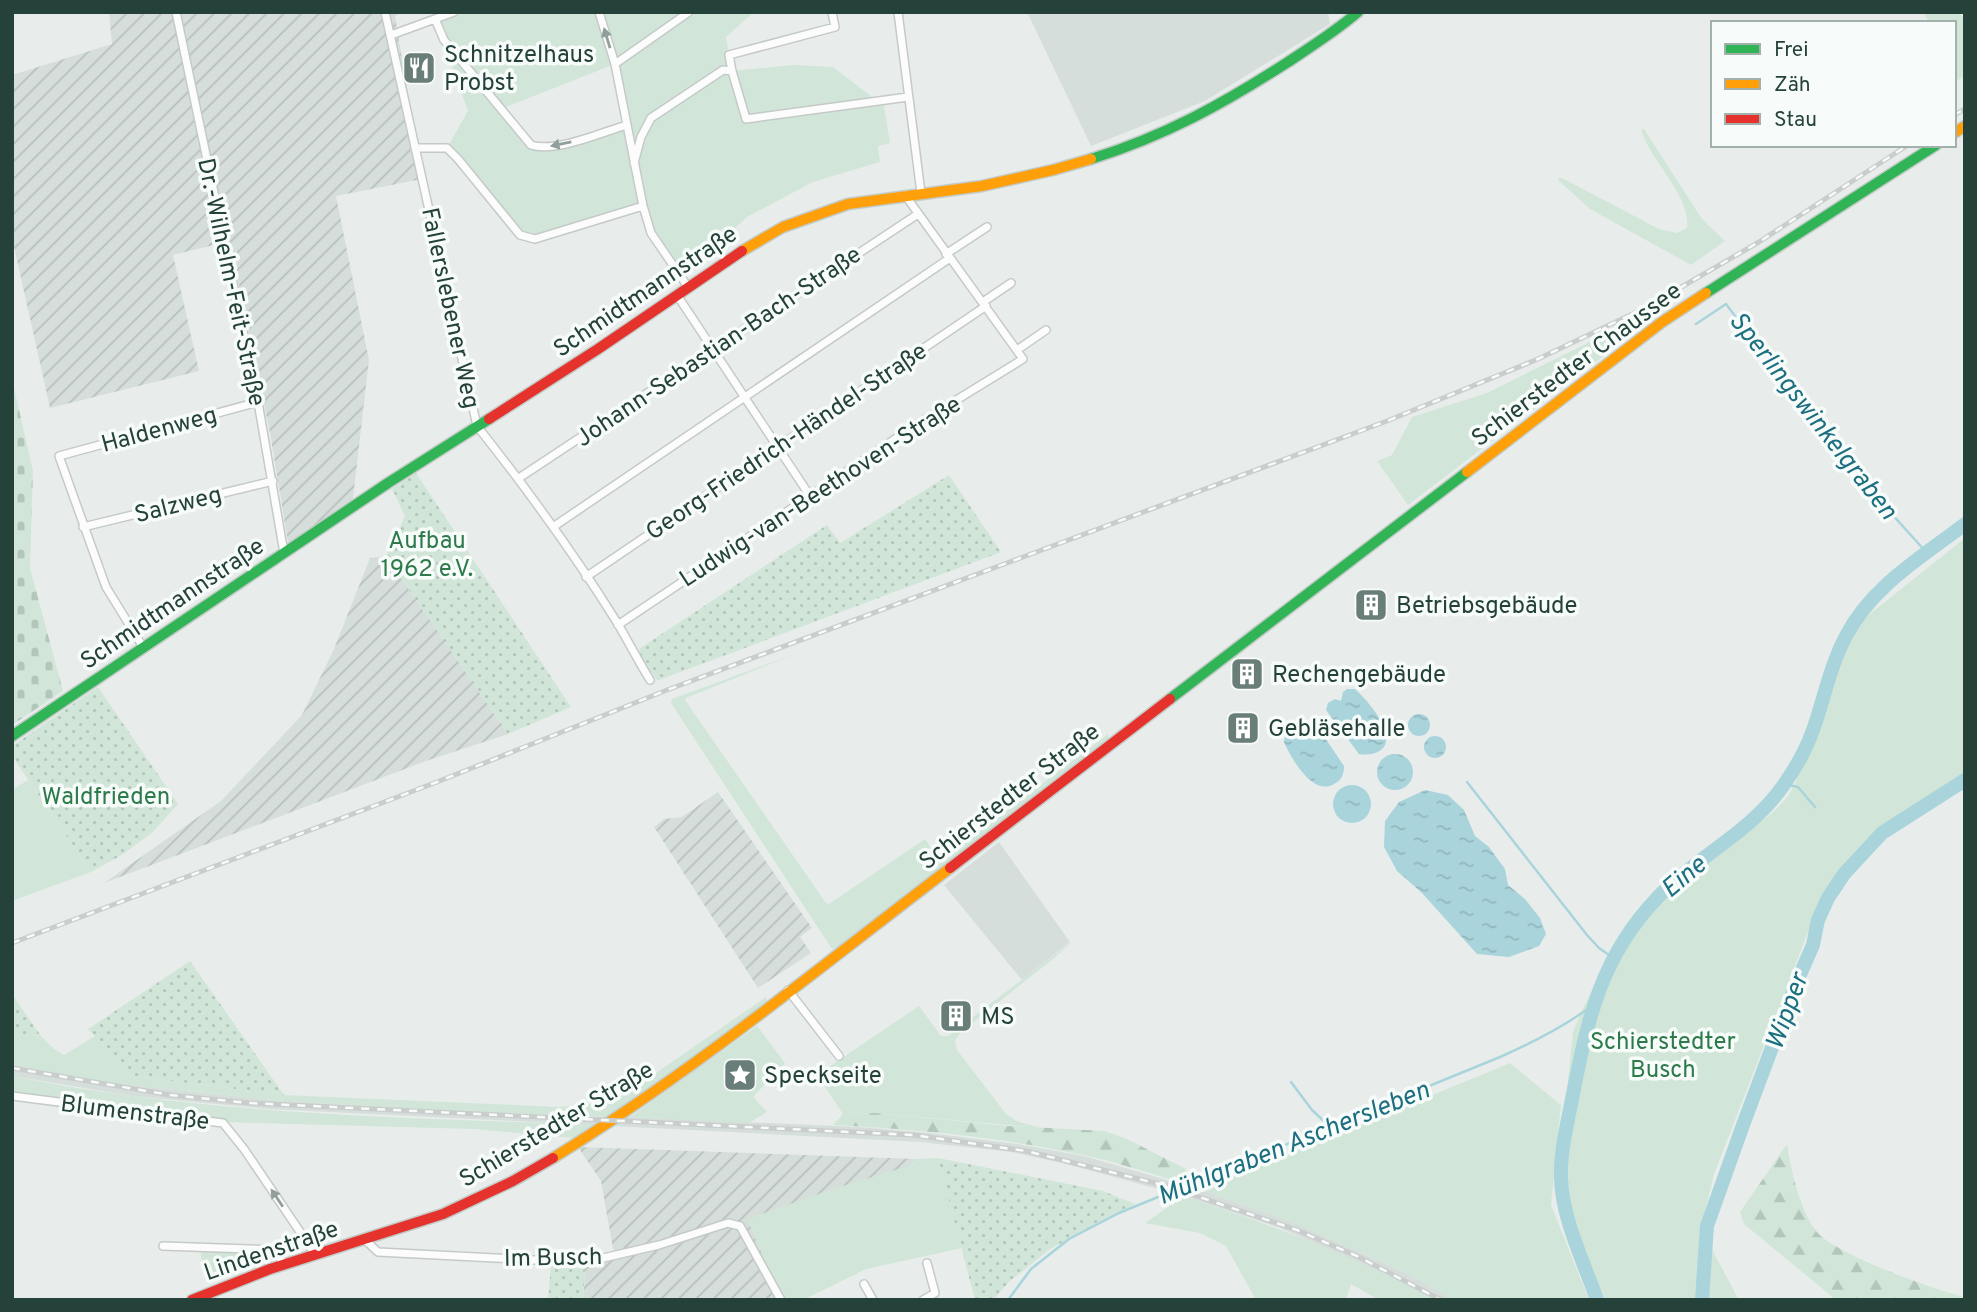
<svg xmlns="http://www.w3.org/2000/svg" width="1977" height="1312" font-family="Overpass,sans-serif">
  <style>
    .built { fill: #d6dedb }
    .industrial { fill: url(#industrial-furrows) }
    .green { fill: #d1e6d8; fill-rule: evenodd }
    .forest { fill: url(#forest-firs) }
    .cemetery { fill: url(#cemetery-stones) }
    .garden { fill: url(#garden-dots) }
    .water { fill: url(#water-ripples) }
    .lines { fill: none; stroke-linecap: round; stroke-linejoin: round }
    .stream { stroke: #a9d4db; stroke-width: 2.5 }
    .river { stroke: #a9d4db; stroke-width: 14 }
    .street-casing { stroke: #c5cac8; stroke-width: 10 }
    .fast-casing { stroke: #c3cbc8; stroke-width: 13 }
    .slow-casing { stroke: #c3cbc8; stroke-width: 13 }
    .jam-casing { stroke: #c3cbc8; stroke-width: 13 }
    .street { stroke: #fcfcfc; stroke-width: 7 }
    .fast { stroke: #30b455; stroke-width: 10 }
    .slow { stroke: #ff9f0a; stroke-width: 10 }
    .jam { stroke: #e5322d; stroke-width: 10 }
    .rail-casing { stroke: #c9cdcc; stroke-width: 5 }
    .rail { stroke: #f7fbf9; stroke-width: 2.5; stroke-dasharray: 8; stroke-linecap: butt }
    .oneway { fill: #909f9b }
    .labels { text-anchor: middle; stroke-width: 7; stroke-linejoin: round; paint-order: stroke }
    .poi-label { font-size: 24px; fill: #24423a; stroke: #f7fbf9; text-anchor: start }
    .street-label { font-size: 24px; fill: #24423a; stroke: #f7fbf9 }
    .park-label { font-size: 24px; fill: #2d7a4b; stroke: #f7fbf9 }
    .water-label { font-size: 26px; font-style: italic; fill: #1c6f80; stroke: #f7fbf9 }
  </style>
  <defs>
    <pattern id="industrial-furrows" width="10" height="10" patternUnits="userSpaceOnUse" patternTransform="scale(1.75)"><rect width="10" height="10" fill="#d6dedb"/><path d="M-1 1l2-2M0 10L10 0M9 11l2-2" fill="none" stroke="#b8c0bd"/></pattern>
    <pattern id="forest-firs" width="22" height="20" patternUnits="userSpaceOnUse" patternTransform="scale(1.75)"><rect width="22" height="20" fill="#d1e6d8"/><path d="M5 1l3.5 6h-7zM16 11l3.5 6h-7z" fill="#b3c6ba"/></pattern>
    <pattern id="cemetery-stones" width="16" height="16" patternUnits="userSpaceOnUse" patternTransform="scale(1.75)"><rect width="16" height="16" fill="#d1e6d8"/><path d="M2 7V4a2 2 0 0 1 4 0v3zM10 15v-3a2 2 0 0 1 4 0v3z" fill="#b3c6ba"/></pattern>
    <pattern id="garden-dots" width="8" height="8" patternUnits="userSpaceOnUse" patternTransform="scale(1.75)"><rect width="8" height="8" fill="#d1e6d8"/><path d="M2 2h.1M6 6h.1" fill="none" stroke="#b3c6ba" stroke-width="1.8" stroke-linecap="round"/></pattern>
    <pattern id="water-ripples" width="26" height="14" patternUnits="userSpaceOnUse" patternTransform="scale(1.75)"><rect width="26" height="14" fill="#a9d4db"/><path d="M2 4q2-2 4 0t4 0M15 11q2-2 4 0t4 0" fill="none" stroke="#91b7bd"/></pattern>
  </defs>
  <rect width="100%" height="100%" fill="#e8edeb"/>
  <!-- built -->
  <path class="built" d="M1027 12H1328L1330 24 1205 101 1091 146Z
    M999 842 1070 942 1022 980 944 885Z
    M12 1064 64 1076 119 1084 273 1100 400 1109 608 1117 595 1125 268 1109 131 1096 30 1079 12 1076Z
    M628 1117 859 1127 930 1133 1017 1144 1084 1156 1202 1190 1297 1224 1406 1273 1454 1300H1435L1406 1283 1280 1228 1184 1196 1066 1164 1012 1152 920 1142 613 1126Z"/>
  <!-- industrial -->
  <path class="industrial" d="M109 12H403L395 16 422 179 336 196 369 360 352 507 290 554 270 433 230 241 173 255 199 371 50 408 12 238V75L112 44Z
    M386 556 508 734 426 761 104 883 221 801 302 715 334 649 370 558Z
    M718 792 812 928 800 937 811 953 758 988 654 827 664 819 682 817Z
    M578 1147 917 1159 782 1300H583L586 1259 616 1254 613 1249 601 1181Z"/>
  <!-- green -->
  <path class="green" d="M454 12H754L726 37 732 71 793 65 833 67 884 106 890 143 878 146 880 162 813 182 747 217 681 278 651 233 642 206 535 239 520 235 447 148 468 111 435 19ZM615 64 627 125 573 142 531 145 501 109Z
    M1923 12H1959L1965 21V75L1954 83V23H1930Z
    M1641 129H1644L1702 219 1725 241 1691 265 1590 209 1559 181 1558 178H1562L1659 229 1677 233 1687 228C1691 195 1649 160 1641 129Z
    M1640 317 1645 324 1408 505 1377 461 1392 455 1412 417 1487 393Z
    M1965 538V787C1933 807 1870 839 1847 866 1832 885 1821 905 1810 927L1714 1174 1701 1229 1739 1300H1598L1579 1256 1562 1194 1560 1160 1573 1032C1595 978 1634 911 1680 874 1713 848 1762 830 1788 796 1798 781 1802 764 1807 746 1821 697 1826 661 1861 621Z
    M800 652 686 698 685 700 826 903 829 904 925 839 940 861 1108 734 1109 740 838 948 832 949 671 703 672 699Z
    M28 780 91 872 12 901V790Z
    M1074 940 1053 959 962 1031 955 1040 957 1050 1006 1114 1019 1122 1041 1128 876 1113 843 1114 817 1075 919 1006 941 1036H948Z
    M766 997 767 1001 707 1050 608 1117 400 1109 273 1100 119 1084 64 1076 12 1064V1033L41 1036 54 1049 64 1055 95 1036 133 1076 284 1095 559 1107 591 1104 627 1093Z
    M757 1026 785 1063 753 1097 767 1112 749 1123 630 1117Z
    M1510 1063 1561 1105 1551 1205 1589 1300H1454L1406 1273 1297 1224 1202 1190Z
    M12 1076C203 1115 400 1117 595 1125L573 1138 474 1129 218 1122 149 1113 12 1091Z
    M938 1158 962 1248 866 1269 803 1300H782L747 1219 839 1187 912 1165 917 1159Z
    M1184 1196C1270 1225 1356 1255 1435 1300H1379L1351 1284 1346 1300H1256L1226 1246 1200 1233 1145 1223Z
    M200 1251 272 1253 275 1260 206 1280Z"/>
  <!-- forest -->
  <path class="forest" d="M876 1113 1009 1126 1104 1131 1125 1138 1186 1169 1184 1176 1176 1181C1144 1172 1111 1160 1078 1154 997 1137 916 1129 833 1125L843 1114Z
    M1787 1144C1791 1170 1800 1210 1816 1231 1834 1254 1935 1290 1965 1297V1300H1836L1744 1224 1740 1212Z"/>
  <!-- cemetery -->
  <path class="cemetery" d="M12 379 33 471 30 568 63 691 12 725Z"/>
  <!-- garden -->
  <path class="garden" d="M416 473 571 707 508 734 386 556 405 516 392 489Z
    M949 475 1001 552 659 680H657L642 658 639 649 827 525 840 543Z
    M98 687 178 804 152 833 120 856 91 872 12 756V746Z
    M190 961 284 1095 133 1076 88 1029Z
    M12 994 41 1036 12 1033Z
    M938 1158 1103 1191 1135 1204 1050 1249 1009 1282 993 1300H975Z
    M551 1266 585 1269 583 1300H548Z"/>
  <!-- water -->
  <path class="water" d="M1347 689H1355C1367 700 1399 735 1381 750 1374 755 1366 755 1359 754L1326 710 1328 703 1335 699 1341 701 1343 692Z
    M1408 725a11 11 0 1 1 22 0a11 11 0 1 1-22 0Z
    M1310 721 1317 726 1344 766C1344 774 1342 780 1334 784 1313 797 1291 758 1284 742L1285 736 1291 732 1299 733C1300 725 1301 722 1310 721Z
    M1424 747a11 11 0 1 1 22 0a11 11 0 1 1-22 0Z
    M1377 772a18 18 0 1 1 36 0a18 18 0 1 1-36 0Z
    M1333 804a19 19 0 1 1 38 0a19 19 0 1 1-38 0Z
    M1425 790 1448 795 1464 810 1475 836 1489 847 1505 869 1508 885 1525 899 1540 918 1546 934 1539 946 1509 957 1477 954 1422 893 1397 871 1384 847 1385 821 1399 802Z"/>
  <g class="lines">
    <!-- stream -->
    <path class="stream" d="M1696 324 1726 304 1843 460 1927 553
      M1467 782 1587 935 1599 948 1612 957
      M1784 784 1798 787 1815 807
      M1291 1082 1312 1110 1330 1127
      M1008 1300 1031 1269 1069 1239 1119 1213 1500 1057C1534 1042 1564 1027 1593 1005"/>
    <!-- river -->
    <path class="river" d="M1597 1300C1584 1262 1562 1219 1561 1178 1560 1151 1568 1121 1573 1094 1588 1018 1601 957 1657 898 1696 857 1750 833 1783 786 1795 769 1806 750 1813 730 1824 699 1830 666 1846 636 1872 586 1922 557 1965 524
      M1702 1300 1707 1226 1743 1125 1795 986 1813 945 1818 920 1828 898 1844 874 1882 833 1965 780"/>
    <defs>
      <path id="street" d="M176 12 258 402 284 553
        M385 12 477 426C527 489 575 555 618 624 629 643 639 662 650 680
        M599 12 615 64 643 206 651 233 688 287
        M898 12 921 193
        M435 19 444 40 531 145C556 153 602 132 627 125
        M391 35 454 12
        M615 64 689 12
        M732 71 729 55 835 27 832 12
        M415 148H447L458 159 520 235 535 239 643 206
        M634 163 641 137 651 118 723 70 732 71 746 119 908 97
        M946 254 987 227
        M677 295 810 496
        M983 302 1011 283
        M1017 350 1046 330
        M519 478 918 214
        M83 527 273 481
        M553 527 950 258
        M586 577 986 306
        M618 625 919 423 1023 359 905 195
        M143 647 106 587 59 456 258 402
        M788 990 839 1056
        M12 1096 223 1123 244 1149 315 1254
        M365 1240 378 1252 532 1260 599 1259 659 1245 728 1223 740 1226 781 1300
        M163 1246 279 1250 282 1265
        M864 1284 873 1300
        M923 1300 935 1293 927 1263"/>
      <path id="fast" d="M1091 159C1165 136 1223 104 1288 62 1312 46 1336 31 1358 12
        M1706 293 1936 145
        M1170 699 1467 472
        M12 736 388 483 489 419"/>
      <path id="slow" d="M1954 133 1965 126
        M742 251 783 227 848 204 982 186 1053 170 1091 159
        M1467 472 1662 322 1706 293
        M553 1158C693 1072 820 967 950 868"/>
      <path id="jam" d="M489 419 598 349 742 251
        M950 868 1170 699
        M192 1300 270 1269 443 1214 513 1181 553 1158"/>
    </defs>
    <!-- street casing -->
    <use href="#street" class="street-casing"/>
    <!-- fast casing -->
    <use href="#fast" class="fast-casing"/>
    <!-- slow casing -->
    <use href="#slow" class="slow-casing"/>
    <!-- jam casing -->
    <use href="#jam" class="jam-casing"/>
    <!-- street -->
    <use href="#street" class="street"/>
    <!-- fast -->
    <use href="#fast" class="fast"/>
    <!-- slow -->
    <use href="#slow" class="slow"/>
    <!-- jam -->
    <use href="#jam" class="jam"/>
    <defs>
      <path id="rail" d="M1954 115 1965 109
        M12 943 437 782 667 690 1387 421 1538 359 1647 307 1759 242 1908 145
        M12 1068 170 1095 249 1103 913 1135 1026 1151 1167 1186 1297 1230 1359 1257 1441 1300"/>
    </defs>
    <!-- rail casing -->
    <use href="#rail" class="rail-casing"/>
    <!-- rail -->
    <use href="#rail" class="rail"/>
  </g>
  <!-- one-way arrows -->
  <defs><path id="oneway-solid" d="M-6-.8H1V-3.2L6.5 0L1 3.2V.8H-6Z" transform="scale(1.75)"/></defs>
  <g class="oneway">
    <use href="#oneway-solid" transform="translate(607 38) rotate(-107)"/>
    <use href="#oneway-solid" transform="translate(561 144) rotate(169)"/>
    <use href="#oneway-solid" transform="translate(277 1198) rotate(-124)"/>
  </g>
  <!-- icons -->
  <defs>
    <symbol id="restaurant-square" viewBox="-11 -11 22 22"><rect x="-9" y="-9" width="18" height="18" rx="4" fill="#697e78" stroke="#f7fbf9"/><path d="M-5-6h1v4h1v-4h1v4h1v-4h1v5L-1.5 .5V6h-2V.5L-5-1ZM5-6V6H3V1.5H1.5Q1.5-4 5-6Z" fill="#fff"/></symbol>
    <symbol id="building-square" viewBox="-11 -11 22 22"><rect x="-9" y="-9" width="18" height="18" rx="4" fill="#697e78" stroke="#f7fbf9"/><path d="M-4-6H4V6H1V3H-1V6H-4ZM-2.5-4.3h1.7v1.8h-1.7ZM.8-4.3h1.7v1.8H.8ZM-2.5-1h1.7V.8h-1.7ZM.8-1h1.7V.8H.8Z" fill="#fff"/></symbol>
    <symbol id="sight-square" viewBox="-11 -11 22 22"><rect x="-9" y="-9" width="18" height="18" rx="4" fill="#697e78" stroke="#f7fbf9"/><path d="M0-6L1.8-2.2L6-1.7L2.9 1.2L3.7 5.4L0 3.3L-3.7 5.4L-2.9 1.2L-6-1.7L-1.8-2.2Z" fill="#fff"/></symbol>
  </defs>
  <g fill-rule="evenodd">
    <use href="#restaurant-square" x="400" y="49" width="38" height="38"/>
    <use href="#building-square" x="1352" y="586" width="38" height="38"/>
    <use href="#building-square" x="1228" y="655" width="38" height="38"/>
    <use href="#building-square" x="1224" y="709" width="38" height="38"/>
    <use href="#building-square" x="937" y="997" width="38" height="38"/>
    <use href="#sight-square" x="721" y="1056" width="38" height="38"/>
  </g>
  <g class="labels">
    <!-- poi labels -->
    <g class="poi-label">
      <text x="444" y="62">Schnitzelhaus<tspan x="444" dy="28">Probst</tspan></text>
      <text x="1396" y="613">Betriebsgebäude</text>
      <text x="1272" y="682">Rechengebäude</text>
      <text x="1268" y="736">Gebläsehalle</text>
      <text x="981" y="1024">MS</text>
      <text x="764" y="1083">Speckseite</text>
    </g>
    <!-- street labels -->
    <g class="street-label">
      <text transform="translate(232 282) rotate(78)" y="8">Dr.-Wilhelm-Feit-Straße</text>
      <text transform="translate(645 291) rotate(-34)" y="8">Schmidtmannstraße</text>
      <text transform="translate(451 308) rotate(78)" y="8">Fallerslebener Weg</text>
      <text transform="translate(718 346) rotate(-34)" y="8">Johann-Sebastian-Bach-Straße</text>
      <text transform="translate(1576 364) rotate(-37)" y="8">Schierstedter Chaussee</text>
      <text transform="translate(159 429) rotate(-15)" y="8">Haldenweg</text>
      <text transform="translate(786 441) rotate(-34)" y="8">Georg-Friedrich-Händel-Straße</text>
      <text transform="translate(820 491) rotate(-33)" y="8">Ludwig-van-Beethoven-Straße</text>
      <text transform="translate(178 504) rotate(-14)" y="8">Salzweg</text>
      <text transform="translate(172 603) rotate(-34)" y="8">Schmidtmannstraße</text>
      <text transform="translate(1009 796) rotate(-38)" y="8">Schierstedter Straße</text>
      <text transform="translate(135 1112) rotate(7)" y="8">Blumenstraße</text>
      <text transform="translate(556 1124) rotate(-31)" y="8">Schierstedter Straße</text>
      <text transform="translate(271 1250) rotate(-19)" y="8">Lindenstraße</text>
      <text transform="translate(553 1257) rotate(-1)" y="8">Im Busch</text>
    </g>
    <!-- park labels -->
    <g class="park-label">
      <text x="427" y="548">Aufbau<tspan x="427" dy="28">1962 e.V.</tspan></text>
      <text x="106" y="804">Waldfrieden</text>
      <text x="1663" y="1049">Schierstedter<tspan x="1663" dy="28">Busch</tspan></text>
    </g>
    <!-- water labels -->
    <g class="water-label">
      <text transform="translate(1814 415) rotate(52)" y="9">Sperlingswinkelgraben</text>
      <text transform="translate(1683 876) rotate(-40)" y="9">Eine</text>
      <text transform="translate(1786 1011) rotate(-70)" y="9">Wipper</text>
      <text transform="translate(1293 1142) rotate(-22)" y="9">Mühlgraben Aschersleben</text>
    </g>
  </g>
  <!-- border -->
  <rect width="1977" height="1312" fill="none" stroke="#24423a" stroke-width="28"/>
  <!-- legend -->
  <rect x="1711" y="21" width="245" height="126" fill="#f7fbf9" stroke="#a3b1ad" stroke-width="2"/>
  <rect x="1725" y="44" width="35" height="10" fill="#30b455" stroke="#a3b1ad" stroke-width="2"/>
  <text x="1774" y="56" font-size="21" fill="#24423a">Frei</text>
  <rect x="1725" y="79" width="35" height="10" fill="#ff9f0a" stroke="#a3b1ad" stroke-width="2"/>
  <text x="1774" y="91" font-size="21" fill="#24423a">Zäh</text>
  <rect x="1725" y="114" width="35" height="10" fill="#e5322d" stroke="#a3b1ad" stroke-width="2"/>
  <text x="1774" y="126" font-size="21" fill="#24423a">Stau</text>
</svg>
